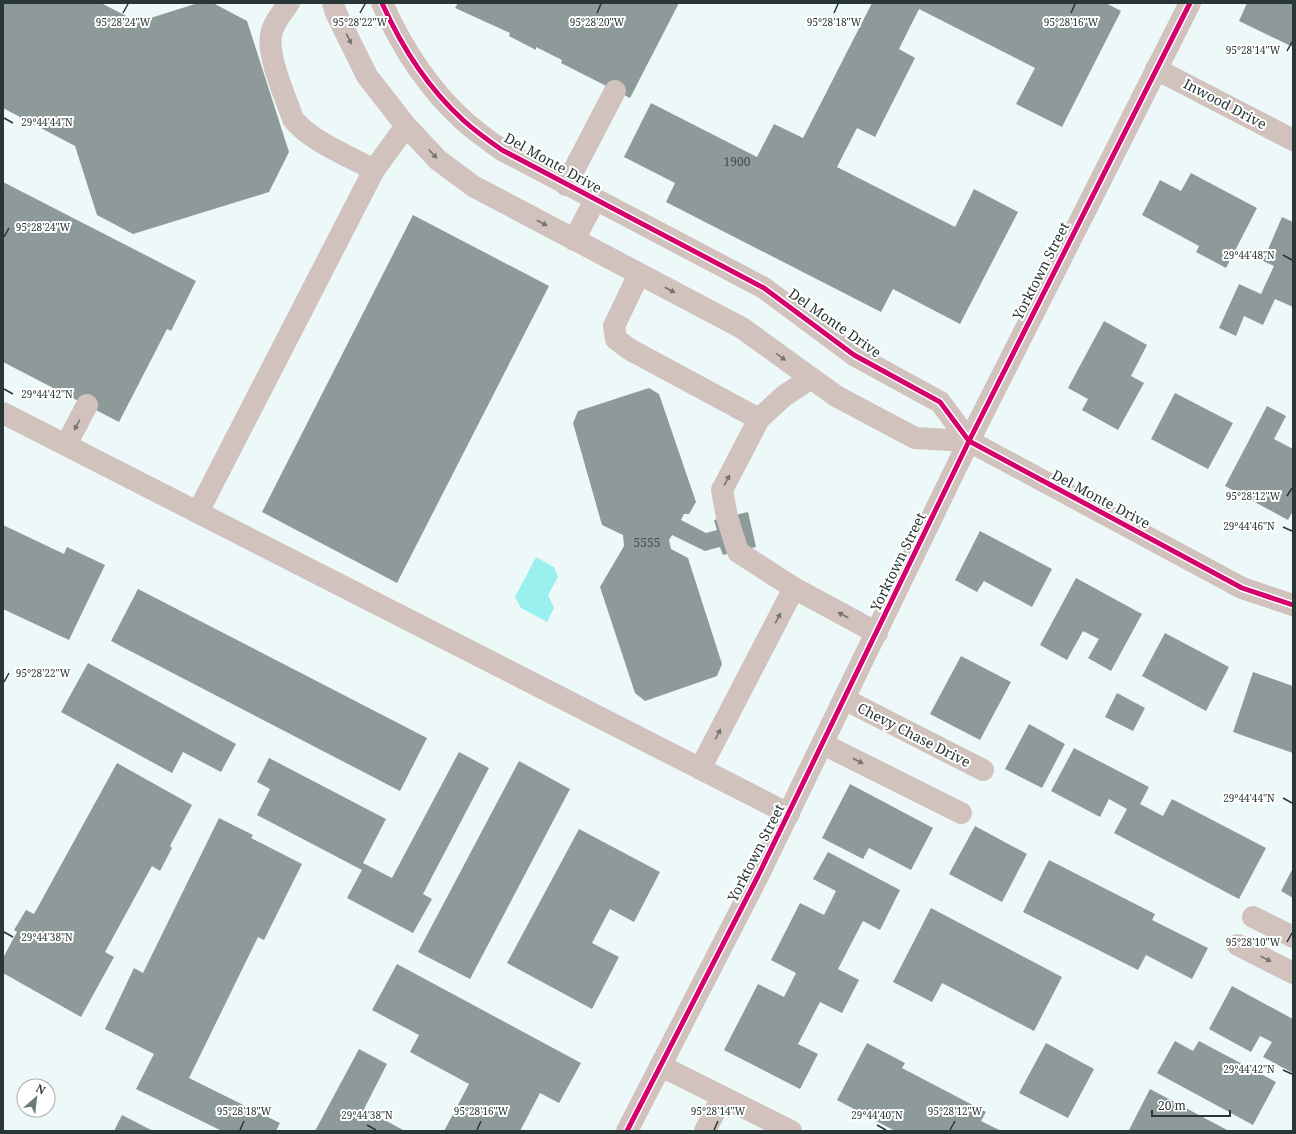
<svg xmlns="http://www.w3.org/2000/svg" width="1296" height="1134" font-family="'Noto Serif',serif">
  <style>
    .water { fill: #9af0ee }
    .building { fill: #8e9a99 }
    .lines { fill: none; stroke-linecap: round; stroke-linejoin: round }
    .minor { stroke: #d2c2be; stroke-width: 22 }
    .cycleway-casing { stroke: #fff; stroke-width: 8 }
    .cycleway { stroke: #d6006c; stroke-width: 5 }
    .oneway { fill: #747573 }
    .ticks { fill: none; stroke: #283635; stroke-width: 1.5 }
    .labels { text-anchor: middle; stroke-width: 4; stroke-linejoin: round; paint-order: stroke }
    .number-label { font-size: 12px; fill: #424f4e }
    .street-label { font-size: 14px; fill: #283635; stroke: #fff }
    .ticks-label { font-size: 10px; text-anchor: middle; fill: #283635; stroke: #fff; stroke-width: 4; stroke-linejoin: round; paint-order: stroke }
  </style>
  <rect width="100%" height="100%" fill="#edf9f9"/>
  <!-- water -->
  <path class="water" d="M536 557 554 567 558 577 548 595 554 608 547 622 521 608 515 597Z"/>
  <!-- building -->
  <path class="building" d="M3 3H101L138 22 198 3H213L247 21 289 152 269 192 133 234 97 215 75 146 3 108Z
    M458 3H679L630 98 561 63 562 60 536 47V50L509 36 510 33 455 8Z
    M872 3H1106L1121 11 1062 127 1016 104 1035 68 919 9 899 49 915 58 875 137 857 128 837 167 955 227 974 189 1018 212 960 324 893 289 881 312 666 202 675 183 624 157 651 103 757 157 774 124 803 138Z
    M1247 3H1293V47L1239 21Z
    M1191 173 1257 208 1226 268 1196 252 1199 246 1142 215 1160 180 1181 191Z
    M3 182 196 281 171 331 167 329 119 422 3 362Z
    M413 215 549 286 397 583 262 512Z
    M1282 217 1293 222V307L1275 299 1263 325 1244 316 1236 336 1219 328 1239 284 1261 294 1274 266 1263 261Z
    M1104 321 1147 345 1131 376 1144 383 1118 430 1082 410 1088 399 1068 388Z
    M649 388 659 394 696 502 689 514H684L681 520 706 533 717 530 714 520 748 512 756 547 723 555 720 547 705 551 672 535 669 540 671 549 688 558 722 664 717 676 645 701 635 693 600 587 624 546 623 535 602 525 573 423 578 411Z
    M1175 393 1233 423 1208 469 1151 439Z
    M1267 406 1286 416 1274 439 1293 449V511L1288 520 1225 486Z
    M3 525 64 554 67 547 105 565 69 640 3 609Z
    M980 531 1052 569 1032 607 984 581 977 592 955 580Z
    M1076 578 1142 614 1111 671 1088 658 1099 639 1083 631 1067 660 1040 645Z
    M138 589 427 738 400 791 111 641Z
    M1165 633 1229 667 1206 711 1142 676Z
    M961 656 1011 682 980 740 930 714Z
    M88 663 236 744 221 772 183 752 172 773 61 712Z
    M1253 672 1293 686V753L1233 732Z
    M1117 693 1145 708 1133 731 1105 717Z
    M1029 724 1065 744 1042 788 1005 769Z
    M1074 748 1149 787 1140 804 1163 816 1172 799 1266 848 1239 899 1114 833 1127 809 1109 799 1100 817 1051 791Z
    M459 752 489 768 423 894 432 899 413 933 347 898 362 870 257 815 270 789 257 782 269 758 386 819 363 863 392 878Z
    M519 761 570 789 470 979 418 952Z
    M117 763 192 805 170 846 172 848 160 871 152 866 105 952 114 957 81 1017 3 973V958L17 932 14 930 26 910 34 914Z
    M850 784 933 828 911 870 869 848 863 859 822 838Z
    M219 818 253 835 251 838 302 864 264 940 258 937 189 1078 280 1123 276 1131H222L136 1089 154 1054 105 1029 134 968 143 973Z
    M975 826 1027 854 1002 902 949 874Z
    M579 829 660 872 634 922 610 909 592 943 619 957 592 1009 507 963Z
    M828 852 900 890 880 930 863 921 838 969 859 980 842 1013 820 1002 798 1044 818 1054 800 1089 724 1050 758 984 784 997 796 973 771 960 800 903 824 915 836 891 813 879Z
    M1049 860 1155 914 1152 920 1208 948 1192 979 1146 955 1138 970 1023 912Z
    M1293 868V898L1281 891Z
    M931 908 1062 977 1034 1031 942 983 932 1002 893 982Z
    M397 964 581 1063 559 1103 540 1093 520 1131H444L469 1084 410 1052 419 1035 372 1010Z
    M1232 986 1293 1019V1073L1263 1057 1272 1042 1260 1036 1251 1052 1209 1029Z
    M1175 1041 1193 1051 1199 1041 1276 1082 1253 1125 1157 1073Z
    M867 1043 905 1063 902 1068 986 1112 981 1121 1001 1131H895L837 1100Z
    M1046 1043 1094 1069 1068 1118 1019 1093Z
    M359 1049 387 1064 364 1109 405 1131H315Z
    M1150 1089 1229 1131 1129 1130Z
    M122 1115 153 1131H114Z"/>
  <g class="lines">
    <!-- minor -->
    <path class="minor" d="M289 3C282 13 273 23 271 35 267 57 286 98 293 119 310 141 349 156 374 170
      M333 3 336 13 367 76 406 126 438 160 473 186 742 328 836 396 915 438 969 441
      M382 3C402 48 427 87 463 120 475 131 489 141 502 150L764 288 854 355 940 402 969 441 1242 588 1293 605
      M1156 69 1293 140
      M566 185 615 91
      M574 240 595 200
      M639 274 614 326 616 339 629 349 759 419
      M811 378 784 396 759 419 722 490 727 517 738 552 794 588 877 633
      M3 413 789 814
      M66 445 87 405
      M198 512 374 170 406 126
      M844 699 983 770
      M823 744 961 813
      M700 769 794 588
      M1253 917 1293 937
      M1238 945 1293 973
      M661 1066 791 1131
      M627 1131 758 876 969 441 1190 3
      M705 1131 722 1097"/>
    <defs>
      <path id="cycleway" d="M382 3C402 48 427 87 463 120 475 131 489 141 502 150L764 288 854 355 940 402 969 441 1242 588 1293 605
        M627 1131 758 876 969 441 1190 3"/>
    </defs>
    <!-- cycleway casing -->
    <use href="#cycleway" class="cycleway-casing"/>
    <!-- cycleway -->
    <use href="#cycleway" class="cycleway"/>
  </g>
  <!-- one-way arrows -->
  <defs><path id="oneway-solid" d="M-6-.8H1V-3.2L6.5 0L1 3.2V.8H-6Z"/></defs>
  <g class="oneway">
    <use href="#oneway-solid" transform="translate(349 39) rotate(64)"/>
    <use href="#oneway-solid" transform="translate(433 154) rotate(47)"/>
    <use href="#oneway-solid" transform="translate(542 223) rotate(28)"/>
    <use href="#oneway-solid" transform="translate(670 290) rotate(28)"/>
    <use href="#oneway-solid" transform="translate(781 357) rotate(36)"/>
    <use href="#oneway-solid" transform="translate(77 425) rotate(118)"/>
    <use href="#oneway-solid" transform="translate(727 480) rotate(-62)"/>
    <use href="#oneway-solid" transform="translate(843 615) rotate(-152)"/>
    <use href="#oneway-solid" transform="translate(778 618) rotate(-63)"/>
    <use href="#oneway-solid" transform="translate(718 734) rotate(-63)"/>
    <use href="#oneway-solid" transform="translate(858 761) rotate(27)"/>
    <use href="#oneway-solid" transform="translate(1266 959) rotate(27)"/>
  </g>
  <!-- ticks -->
  <path class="ticks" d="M123 13 128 4M360 13 365 4M597 13 601 4M834 13 838 4M1071 13 1075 4M1287 51 1292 42M4 118 13 123M4 237 9 228M1283 255 1292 260M4 389 13 394M1287 496 1292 488M1283 527 1292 531M4 682 9 673M1283 798 1292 803M4 932 13 937M1287 942 1292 933M1283 1070 1292 1074M367 1125 376 1130M877 1125 886 1130M240 1130 244 1121M477 1130 481 1121M714 1130 718 1121M950 1130 955 1121"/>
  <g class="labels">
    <!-- number labels -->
    <g class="number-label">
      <text x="737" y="166">1900</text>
      <text x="647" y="547">5555</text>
    </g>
    <!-- street labels -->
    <g class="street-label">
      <text transform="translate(1225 104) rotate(28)" y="5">Inwood Drive</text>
      <text transform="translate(553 163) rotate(29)" y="5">Del Monte Drive</text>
      <text transform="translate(1041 271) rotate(-63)" y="5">Yorktown Street</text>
      <text transform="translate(835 323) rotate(35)" y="5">Del Monte Drive</text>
      <text transform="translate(1101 499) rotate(28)" y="5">Del Monte Drive</text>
      <text transform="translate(898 562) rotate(-64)" y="5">Yorktown Street</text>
      <text transform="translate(914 735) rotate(27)" y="5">Chevy Chase Drive</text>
      <text transform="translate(756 853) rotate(-63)" y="5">Yorktown Street</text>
    </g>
  </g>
  <g class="ticks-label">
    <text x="123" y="26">95°28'24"W</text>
    <text x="360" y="26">95°28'22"W</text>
    <text x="597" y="26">95°28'20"W</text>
    <text x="834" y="26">95°28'18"W</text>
    <text x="1071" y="26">95°28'16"W</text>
    <text x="1253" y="54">95°28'14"W</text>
    <text x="47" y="126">29°44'44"N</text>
    <text x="43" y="231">95°28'24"W</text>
    <text x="1249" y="259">29°44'48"N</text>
    <text x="47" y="398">29°44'42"N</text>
    <text x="1253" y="500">95°28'12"W</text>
    <text x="1249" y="530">29°44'46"N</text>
    <text x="43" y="677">95°28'22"W</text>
    <text x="1249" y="802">29°44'44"N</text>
    <text x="47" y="941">29°44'38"N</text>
    <text x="1253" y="946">95°28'10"W</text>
    <text x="1249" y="1073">29°44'42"N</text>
    <text x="244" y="1115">95°28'18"W</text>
    <text x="481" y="1115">95°28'16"W</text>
    <text x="718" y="1115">95°28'14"W</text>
    <text x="955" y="1115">95°28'12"W</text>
    <text x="367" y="1119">29°44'38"N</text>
    <text x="877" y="1119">29°44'40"N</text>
  </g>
  <!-- border -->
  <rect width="1296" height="1134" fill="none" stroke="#283635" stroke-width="8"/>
  <!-- north arrow -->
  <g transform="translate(36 1098) rotate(28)"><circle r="19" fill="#ffffff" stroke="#a9afae"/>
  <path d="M0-3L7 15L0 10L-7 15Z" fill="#6d7a7a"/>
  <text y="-6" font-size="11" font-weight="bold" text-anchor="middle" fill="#283635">N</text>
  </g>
  <!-- scale -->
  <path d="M1152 1110v6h78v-6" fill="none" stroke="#283635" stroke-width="2"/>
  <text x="1158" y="1110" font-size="12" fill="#283635" stroke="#ffffff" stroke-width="3" paint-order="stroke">20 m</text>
</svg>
